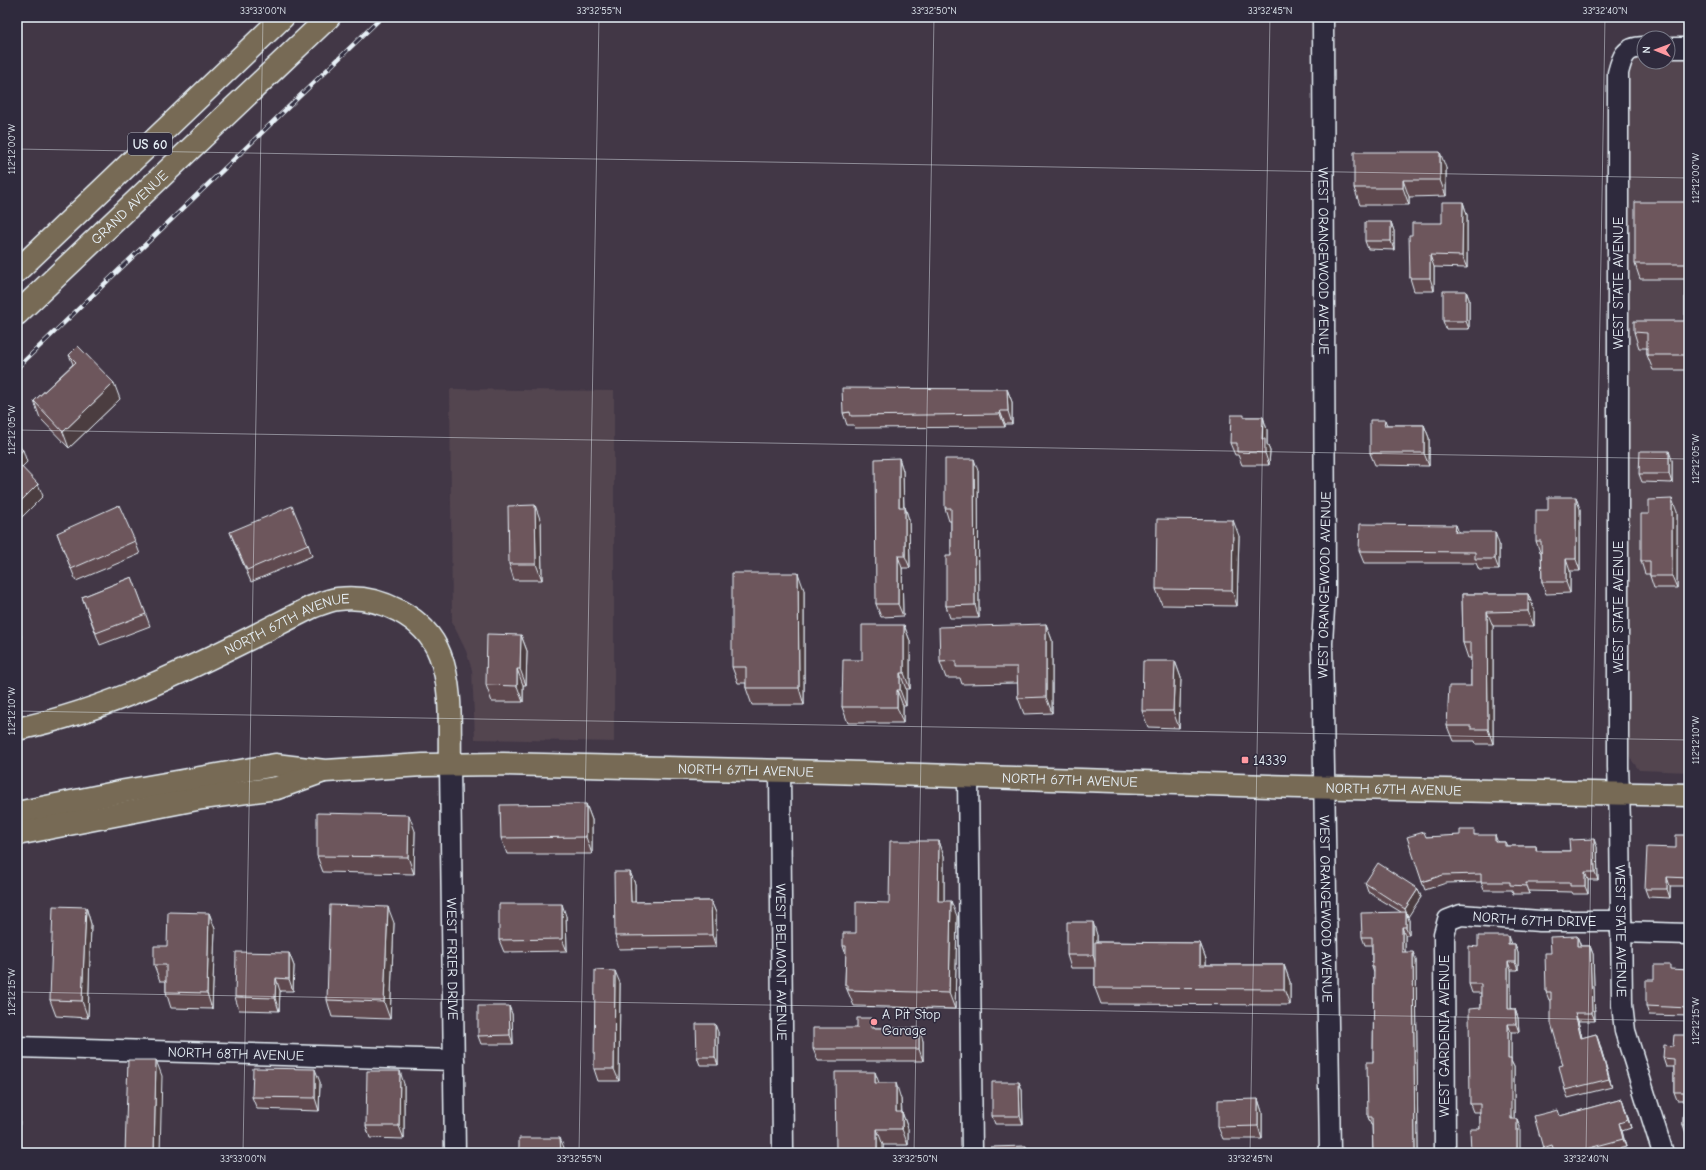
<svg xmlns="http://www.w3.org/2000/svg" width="1706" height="1170" font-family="'Comic Neue',sans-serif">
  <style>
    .built { fill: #524450 }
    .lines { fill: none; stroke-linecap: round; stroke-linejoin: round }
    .minor-casing { stroke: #e8f1f8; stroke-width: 23 }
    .major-casing { stroke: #e8f1f8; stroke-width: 25 }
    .highway-casing { stroke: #e8f1f8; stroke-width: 25 }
    .minor { stroke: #2f2a3d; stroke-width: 20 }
    .major { stroke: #776a54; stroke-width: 22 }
    .highway { stroke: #776a54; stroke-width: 22 }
    .rail-casing { stroke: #e8f1f8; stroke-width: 4.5 }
    .rail { stroke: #2f2a3d; stroke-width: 3; stroke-dasharray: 9; stroke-linecap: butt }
    .wall { fill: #5e4a4f; stroke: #e8f1f8 }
    .shaded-wall { fill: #4c3c40; stroke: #e8f1f8 }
    .building { fill: #6d565c; stroke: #e8f1f8 }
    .ticks { fill: none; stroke: #e8f1f8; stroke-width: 1; stroke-opacity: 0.45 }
    .poi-dot { fill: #ff9aa2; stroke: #2f2a3d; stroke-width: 1.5 }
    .labels { text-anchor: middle; stroke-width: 3; stroke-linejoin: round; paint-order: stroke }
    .shield { fill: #2f2a3d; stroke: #b0b5c0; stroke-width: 1 }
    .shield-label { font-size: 13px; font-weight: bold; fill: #e8f1f8 }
    .street-label { font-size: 14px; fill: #e8f1f8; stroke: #2f2a3d }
    .poi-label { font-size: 14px; fill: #e8f1f8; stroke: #2f2a3d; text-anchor: start }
    .neatline { fill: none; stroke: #e8f1f8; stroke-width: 1.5 }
    .ticks-label { font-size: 10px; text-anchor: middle; fill: #e8f1f8 }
  </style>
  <rect width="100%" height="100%" fill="#423746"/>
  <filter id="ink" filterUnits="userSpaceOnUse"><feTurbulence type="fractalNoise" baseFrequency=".025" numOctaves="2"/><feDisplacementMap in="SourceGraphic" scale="8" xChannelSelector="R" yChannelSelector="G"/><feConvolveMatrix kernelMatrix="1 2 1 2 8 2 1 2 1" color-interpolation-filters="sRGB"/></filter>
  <g filter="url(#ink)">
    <!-- built -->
    <path class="built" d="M1640 57H1644V62H1668V57L1689 58V772L1639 770 1630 758 1627 747 1628 73 1632 62Z
      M450 389 614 391V742L475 739 472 670 466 651 452 622Z"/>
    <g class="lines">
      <defs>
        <g id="minor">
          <path id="s1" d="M1323 17 1325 592 1322 643 1330 1153"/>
          <path id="s2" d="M1644 47C1625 47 1622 57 1618 73V767L1620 821 1622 1005 1625 1031 1663 1153"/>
          <path d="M1668 48H1689"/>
          <path id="s3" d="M450 764 455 1153"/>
          <path id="s4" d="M780 771 783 1153"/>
          <path d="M968 776 972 1153"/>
          <path d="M1621 932 1689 934"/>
          <path id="s5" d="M17 1047 454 1060"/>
          <path id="s6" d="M1445 1153 1444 934 1448 920 1461 915 1540 921H1621"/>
        </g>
        <g id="major">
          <path id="s7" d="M17 729C121 708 218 654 312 607 320 604 329 600 338 599 378 594 425 616 440 655 453 689 449 729 450 764"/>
          <path id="s8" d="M17 813 125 791 275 765 325 771 423 765 503 764 830 772 1299 787 1689 795"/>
          <path d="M17 834 202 798 277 788 321 772"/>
        </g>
        <g id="highway">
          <path d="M17 271 283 17"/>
          <path id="s9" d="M17 314 329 17"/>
        </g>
      </defs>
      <!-- minor casing -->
      <use href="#minor" class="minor-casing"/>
      <!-- major casing -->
      <use href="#major" class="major-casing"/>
      <!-- highway casing -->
      <use href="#highway" class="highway-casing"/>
      <!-- minor -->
      <use href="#minor" class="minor"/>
      <!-- major -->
      <use href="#major" class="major"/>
      <!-- highway -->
      <use href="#highway" class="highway"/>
      <defs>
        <path id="rail" d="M17 368 382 17"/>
      </defs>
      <!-- rail casing -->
      <use href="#rail" class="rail-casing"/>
      <!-- rail -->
      <use href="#rail" class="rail"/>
    </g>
    <!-- wall -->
    <path class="wall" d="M1446 168V196L1409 197V205H1360L1354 188Z
      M1463 202 1467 215V268L1434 267V291H1414L1410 278 1412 235 1442 223Z
      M1689 202V279H1640L1635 264Z
      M1391 222 1394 231V250L1368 249 1365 241Z
      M1466 291 1469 299V329H1446L1443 321Z
      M1689 297V370H1653L1647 355V348H1639L1634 332 1685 321Z
      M69 355 120 399 69 448 40 418 34 401 73 364Z
      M1007 389 1012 402V424H1005V427L855 428 854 425H847L843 413Z
      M1245 417H1263L1267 430V444L1270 451 1269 465H1242L1238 455H1235L1230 443Z
      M1385 420 1387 425H1424L1429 438V466L1375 465 1370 453Z
      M899 458 903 471 904 507H905L909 520 910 568H902L903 616 881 617 876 604Z
      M1672 460V483L1642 482 1639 474Z
      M978 471 979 618H950L946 606 951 556V521H949L945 508Z
      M1580 509V571H1570V593L1546 594 1542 582 1541 552H1540L1536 541Z
      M1677 512V588H1654L1650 576V574H1645L1641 561 1649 514Z
      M541 522 542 580H514L509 564Z
      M1456 525 1458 532 1499 544V570H1479L1476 563H1364L1359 551Z
      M230 532 308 544 312 556 251 582 235 545Z
      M57 533 135 541 140 554 76 581Z
      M1239 536 1237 606 1162 605 1156 589Z
      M132 577 150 626 100 645 82 597Z
      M804 590V705H752L746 688V683H738L732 667Z
      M1462 594H1528L1534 609V626H1493V744H1476L1475 741H1453L1447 726 1471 686V658H1468L1463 643Z
      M1046 624 1052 640V713L1024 714 1018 698V683L962 684 960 678H946L940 662Z
      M904 625 910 641V689H906V706H903V723H848L842 707 862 660Z
      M521 635 527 651 526 685H523V702H492L486 685Z
      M1175 661 1181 678 1179 728 1148 727 1142 711Z
      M586 804 592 820V854H507L501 838Z
      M415 831 414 874 323 872 317 856Z
      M1476 835 1498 842H1505L1507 846H1536L1537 851H1570L1597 847 1598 880H1588V894H1573L1572 892 1529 891V894H1513L1512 890H1484L1481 882 1446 883 1425 890 1422 882 1426 837Z
      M1689 835V886H1670V898L1648 897 1645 889 1676 848Z
      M939 841 944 856V901L957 916 955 1009 854 1006 845 985 846 955 843 946 856 933 889 903Z
      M630 872 635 884V902L711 901 716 913V947L619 949 615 936Z
      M1365 883 1418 889 1421 897 1407 917 1409 920V935H1405V952L1416 960 1418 1153H1373L1372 1125H1371L1368 1117 1373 1062 1374 973 1372 967V945H1365L1362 937 1401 912 1368 892Z
      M86 907 91 924 88 1018 56 1016 50 1000Z
      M209 913 215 929 212 1009 171 1008 166 992V981H160L154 965 167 946Z
      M566 916 567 951 504 952 499 940Z
      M394 923 390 1019 332 1017 327 1000Z
      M1097 935V942L1200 943 1206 959V965H1284L1290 982V1005L1101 1004 1095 988V968H1071L1067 955Z
      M1577 936 1580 944V946H1590L1593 954 1595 1021H1578L1582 1038 1596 1034 1599 1042 1612 1087 1568 1098 1565 1090 1563 1065 1551 1000H1549L1546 992 1551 953Z
      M1511 944H1515L1518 953V970H1511V1009H1515L1518 1018 1519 1032H1511V1061L1514 1067V1119H1517L1520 1127 1480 1129V1112H1473L1470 1104 1481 1008V993H1472L1469 984Z
      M289 953 294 966 293 991H280L279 1011 239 1010 235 997Z
      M1672 970H1689V1016L1649 1015 1646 1006Z
      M620 983 619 1081H598L594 1069Z
      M509 1006 512 1014 513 1044H481L478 1036Z
      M871 1018 874 1028H919L923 1041V1061H818L813 1049 857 1028Z
      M718 1032V1065H700L697 1057Z
      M1689 1035V1134L1686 1133 1683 1125 1684 1100H1677L1674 1092V1067H1666L1663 1058 1673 1046Z
      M320 1082 319 1111 257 1109 252 1097Z
      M1019 1082 1022 1090 1023 1124H995L992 1116Z
      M880 1083 901 1099 902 1112 908 1129V1145H883V1153H836V1152Z
      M404 1084V1139L370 1138 366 1126Z
      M1258 1099 1262 1112V1139H1223L1218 1127Z
      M1622 1099 1631 1128 1622 1131 1626 1147 1604 1153H1544L1543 1148 1560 1116Z"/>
    <!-- shaded-wall -->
    <path class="shaded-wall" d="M1440 152 1446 168V196L1440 180Z
      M1403 180 1409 197V205L1403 188Z
      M1463 202 1467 215V268L1462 256Z
      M1391 222 1394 231V250L1391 241Z
      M1430 255 1434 267V291L1430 278Z
      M1466 291 1469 299V329L1466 321Z
      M114 383 120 399 69 448 63 432Z
      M1007 389 1012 402V424L1008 411Z
      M1000 411 1005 424V427L1000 414Z
      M1263 417 1267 430V444L1270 451 1269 465 1265 453 1262 439Z
      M1424 425 1429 438V466L1424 453Z
      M23 450 27 462 18 471 17 468V456Z
      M1669 451 1672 460V483L1669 474Z
      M899 458 903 471 904 520 899 507Z
      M974 459 978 471 979 618 975 605Z
      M38 484 43 496 17 522V505Z
      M1576 497 1580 509V571L1576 559Z
      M1672 499 1677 512V588L1672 576Z
      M535 505 541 522 542 580 536 564Z
      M905 507 909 520 910 568 905 556Z
      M1233 520 1239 536 1237 606 1232 590Z
      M1456 525 1460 536 1455 532Z
      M1495 532 1499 544V570L1495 559Z
      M898 556 902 568 903 616 898 604Z
      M1566 559 1570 571V593L1566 582Z
      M798 573 804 590V705L799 688Z
      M17 593 20 603 17 607Z
      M1528 594 1534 609V626L1528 611Z
      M1487 612 1493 626V744L1488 729Z
      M1046 624 1052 640V713L1046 697Z
      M904 625 910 641V689L904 673Z
      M18 627 22 639 17 644V628Z
      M521 635 527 651 526 685 520 669Z
      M1175 661 1181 678 1179 728 1173 711Z
      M517 669 523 685V702L517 686Z
      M900 673 906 689V706L900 690Z
      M897 690 903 706V723L897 707Z
      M586 804 592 820V854L586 837Z
      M409 815 415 831 414 874 408 857Z
      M1495 835 1498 843 1495 842Z
      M1594 839 1597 847 1598 880 1595 872Z
      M939 841 944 856V916L938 901Z
      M630 872 635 884V915L631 902Z
      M1585 872 1588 880V894L1585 886Z
      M1667 877 1670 886V898L1667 889Z
      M1526 883 1529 891V894L1526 886Z
      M1418 889 1421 897 1408 917 1405 909Z
      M711 901 716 913V947L712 935Z
      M951 901 957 916 955 1009 949 993Z
      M562 904 566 916 567 951 562 939Z
      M86 907 91 924 88 1018 82 1001Z
      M388 907 394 923 390 1019 384 1002Z
      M1406 912 1409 920V935L1406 927Z
      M209 913 215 929 212 1009 207 993Z
      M1093 922 1097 935V968L1093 955Z
      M1402 927 1405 935V960L1402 952Z
      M1508 936 1511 944H1508Z
      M1577 936 1580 944V955L1577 946Z
      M1200 943 1206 959V981L1200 965Z
      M1515 944 1518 953V970L1515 962Z
      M1590 946 1593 954 1595 1021 1592 1013Z
      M1413 952 1416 960 1418 1153H1415Z
      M289 953 294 966 293 991 289 979Z
      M1508 962 1511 970V1018L1508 1009Z
      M1284 965 1290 982V1005L1284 989Z
      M615 971 620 983 619 1081 614 1069Z
      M276 978 280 991 279 1011 275 998Z
      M509 1006 512 1014 513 1044 510 1035Z
      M1515 1009 1518 1018 1519 1032 1516 1024Z
      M1575 1013 1578 1021 1584 1046 1581 1038Z
      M871 1018 875 1030 871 1028Z
      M715 1024 718 1032V1065L715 1057Z
      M1508 1024 1511 1032V1061L1514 1067V1127L1511 1119 1508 1059Z
      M919 1028 923 1041V1061L919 1049Z
      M1596 1034 1599 1042 1612 1087 1609 1079Z
      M156 1060 162 1076 160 1153H154Z
      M17 1066 21 1077 19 1153H17Z
      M315 1069 320 1082 319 1111 315 1098Z
      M400 1071 404 1084V1139L399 1126Z
      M875 1072 881 1088 875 1083Z
      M1019 1082 1022 1090 1023 1124 1020 1116Z
      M896 1083 901 1099 902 1129 896 1112Z
      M1258 1099 1262 1112V1139L1258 1126Z
      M1622 1099 1625 1107 1631 1128 1628 1120Z
      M902 1112 908 1129V1145L902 1129Z
      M1517 1119 1520 1127V1153H1517Z
      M1619 1123 1622 1131 1626 1147 1623 1139Z
      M877 1129 883 1145V1153H877Z
      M560 1138 565 1150V1153H561Z
      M1026 1146 1028 1153H1026Z"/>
    <!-- building -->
    <path class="building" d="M1354 152H1440V180H1403V188H1354Z
      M1442 202H1463L1462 256 1430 255V278H1410L1409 235H1412V223H1442Z
      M1635 202H1689V264H1635Z
      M1365 222H1391V241H1365Z
      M1443 291H1466V321H1443Z
      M1685 297H1689V355H1647V333L1634 332V321H1685Z
      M78 346 114 383 63 432 34 401 76 362 69 355Z
      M842 388 1007 389 1008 411H1000V414L851 416 850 412 843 413Z
      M1231 415H1244V417H1263L1262 439H1265V453L1237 452V443H1230Z
      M1370 420H1385L1384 425H1424V453H1370Z
      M17 444 23 450 17 456Z
      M1640 451H1669V474H1639Z
      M899 458V507H905V556H898V604H876L875 459Z
      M945 459H974L975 605 946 606V556H951V508H945Z
      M17 462 38 484 17 505Z
      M1548 497H1576V559H1566V582H1542L1541 541H1536V510H1548Z
      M1672 499V576H1650V561H1641V514H1649V500Z
      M119 505 135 541 71 569 57 533Z
      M535 505 536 564H509L508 506Z
      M292 506 308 544 247 570 230 532Z
      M1157 519 1233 520 1232 590 1156 589Z
      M1360 524 1456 525 1455 532H1495V559H1475V552L1359 551Z
      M732 573H798L799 688H746V667H732Z
      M132 577 146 614 96 633 82 597Z
      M1462 594H1528V611L1487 612 1488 729H1471V726H1447L1449 686H1471V643H1463Z
      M1046 624V697L1018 698 1017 667H956V661L940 662 939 627Z
      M862 625H904V673H900V690H897V707H842L843 660H862Z
      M487 634 521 635 520 669H517V686L486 685Z
      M1143 661H1175L1173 711H1142Z
      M586 804V837L501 838 500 805Z
      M317 813 409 815 408 857 317 856Z
      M1460 830H1474V835H1495V842H1505V846H1536V851H1570L1569 840 1594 839 1595 872H1585V886H1570V883H1526V886L1510 885V882H1481V874L1443 875 1422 882 1407 837 1424 832 1426 837 1460 835Z
      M1676 835H1689V878L1667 877V889H1645L1647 847 1676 848Z
      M890 841H939L938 901H951L949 993 848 990V985H845L846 946H843V933H856V902L889 903Z
      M1378 863 1418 889 1405 909 1365 883Z
      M614 872H630L631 902 711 901 712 935 615 936Z
      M499 904H562V939L499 940Z
      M330 905 388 907 384 1002 327 1000Z
      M53 906 86 907 82 1001 50 1000Z
      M168 912 209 913 207 993 166 992V965H154V946H167Z
      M1406 912V927H1402V952H1413L1415 1153H1373L1372 1117H1368L1367 1062H1373L1374 967H1372V937H1362L1361 913Z
      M1067 922H1093V955H1067Z
      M1478 936H1508V944H1515V962H1508V1009H1515L1516 1024H1508V1059H1511V1119H1517V1153H1471L1470 1129H1480V1104H1470L1469 1009 1481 1008V984H1469V946L1478 947Z
      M1577 936V946H1590L1592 1013H1575L1581 1038 1596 1034 1609 1079 1565 1090 1559 1066 1563 1065 1551 1023V992H1546L1545 953H1551L1550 937Z
      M1095 942 1200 943V965H1284V989L1095 988Z
      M236 952 289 953V979L276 978 275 998 235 997Z
      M1654 965H1670V969L1689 970V1008L1646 1006V980H1654Z
      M595 970 615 971 614 1069H594Z
      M478 1006H509L510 1035 478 1036Z
      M857 1018H871V1028H919V1049H813V1028H857Z
      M696 1024H715V1057H697Z
      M1674 1035H1689V1125H1683L1684 1092H1674V1059L1663 1058 1664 1045 1673 1046Z
      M128 1060H156L154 1153H125Z
      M253 1068 315 1069V1098L252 1097Z
      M367 1071H400L399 1126H366Z
      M835 1072H875V1083H896V1112H902V1129H877V1152H836Z
      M992 1082H1019L1020 1116H992Z
      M1258 1099V1126L1218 1127V1100Z
      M1622 1099 1628 1120 1619 1123 1623 1139 1571 1153H1555L1552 1145 1543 1148 1534 1116 1558 1110 1560 1116Z
      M519 1138H560L561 1153H519Z
      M1026 1146V1153H991V1147Z"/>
  </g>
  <!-- ticks -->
  <path class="ticks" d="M17 149 1689 178M17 430 1689 459M17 711 1689 740M17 992 1689 1021M243 1153 263 17M579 1153 599 17M914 1153 934 17M1250 1153 1270 17M1586 1153 1605 17"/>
  <!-- markers -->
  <g class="poi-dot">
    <rect x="1241" y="756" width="8" height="8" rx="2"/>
    <circle cx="874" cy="1022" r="4"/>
  </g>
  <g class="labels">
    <!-- shield labels -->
    <rect class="shield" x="128" y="133" width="44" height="22" rx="3"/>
    <g class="shield-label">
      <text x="150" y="149">US 60</text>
    </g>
    <!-- street labels -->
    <g class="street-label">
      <text dy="5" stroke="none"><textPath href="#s9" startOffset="155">GRAND AVENUE</textPath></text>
      <text dy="5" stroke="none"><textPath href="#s1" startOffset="244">WEST ORANGEWOOD AVENUE</textPath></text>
      <text transform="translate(1618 283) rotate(-90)" y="5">WEST STATE AVENUE</text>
      <text transform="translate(1324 585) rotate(-89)" y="5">WEST ORANGEWOOD AVENUE</text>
      <text transform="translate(1618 607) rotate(-90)" y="5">WEST STATE AVENUE</text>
      <text dy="5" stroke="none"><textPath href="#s7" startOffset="291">NORTH 67TH AVENUE</textPath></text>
      <text dy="5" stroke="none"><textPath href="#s8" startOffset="734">NORTH 67TH AVENUE</textPath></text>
      <text dy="5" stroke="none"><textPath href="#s8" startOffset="1058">NORTH 67TH AVENUE</textPath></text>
      <text dy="5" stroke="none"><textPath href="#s8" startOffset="1382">NORTH 67TH AVENUE</textPath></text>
      <text dy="5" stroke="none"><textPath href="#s1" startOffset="892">WEST ORANGEWOOD AVENUE</textPath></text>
      <text dy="5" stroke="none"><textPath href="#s6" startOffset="321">NORTH 67TH DRIVE</textPath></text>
      <text dy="5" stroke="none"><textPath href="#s2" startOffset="899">WEST STATE AVENUE</textPath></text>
      <text dy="5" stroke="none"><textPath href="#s3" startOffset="195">WEST FRIER DRIVE</textPath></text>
      <text dy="5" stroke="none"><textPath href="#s4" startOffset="191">WEST BELMONT AVENUE</textPath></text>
      <text transform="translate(1444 1036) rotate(-90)" y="5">WEST GARDENIA AVENUE</text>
      <text dy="5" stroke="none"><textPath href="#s5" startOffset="219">NORTH 68TH AVENUE</textPath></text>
    </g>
    <!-- poi labels -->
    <g class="poi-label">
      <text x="1253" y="765">14339</text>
      <text x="882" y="1019">A Pit Stop<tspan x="882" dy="16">Garage</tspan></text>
    </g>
  </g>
  <!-- margin -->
  <rect width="1706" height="1170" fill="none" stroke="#2f2a3d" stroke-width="44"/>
  <!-- north arrow -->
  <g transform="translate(1656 50) rotate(271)"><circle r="19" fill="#2f2a3d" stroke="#797a88"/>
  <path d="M0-3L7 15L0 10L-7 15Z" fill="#ff9aa2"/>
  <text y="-6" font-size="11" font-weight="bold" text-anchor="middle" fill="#e8f1f8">N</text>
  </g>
  <rect x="22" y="22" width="1662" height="1126" class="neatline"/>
  <g class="ticks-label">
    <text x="263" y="14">33°33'00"N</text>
    <text x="599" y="14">33°32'55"N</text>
    <text x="934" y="14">33°32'50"N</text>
    <text x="1270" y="14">33°32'45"N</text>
    <text x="1605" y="14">33°32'40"N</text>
    <text transform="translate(11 149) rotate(-90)" y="4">112°12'00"W</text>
    <text transform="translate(1695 178) rotate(-90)" y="4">112°12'00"W</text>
    <text transform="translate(11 430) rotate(-90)" y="4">112°12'05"W</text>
    <text transform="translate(1695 459) rotate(-90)" y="4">112°12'05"W</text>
    <text transform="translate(11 711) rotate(-90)" y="4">112°12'10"W</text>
    <text transform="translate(1695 740) rotate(-90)" y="4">112°12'10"W</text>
    <text transform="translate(11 992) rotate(-90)" y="4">112°12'15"W</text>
    <text transform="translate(1695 1021) rotate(-90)" y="4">112°12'15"W</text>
    <text x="243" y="1162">33°33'00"N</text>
    <text x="579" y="1162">33°32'55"N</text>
    <text x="915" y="1162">33°32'50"N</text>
    <text x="1250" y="1162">33°32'45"N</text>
    <text x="1586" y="1162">33°32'40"N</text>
  </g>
</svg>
